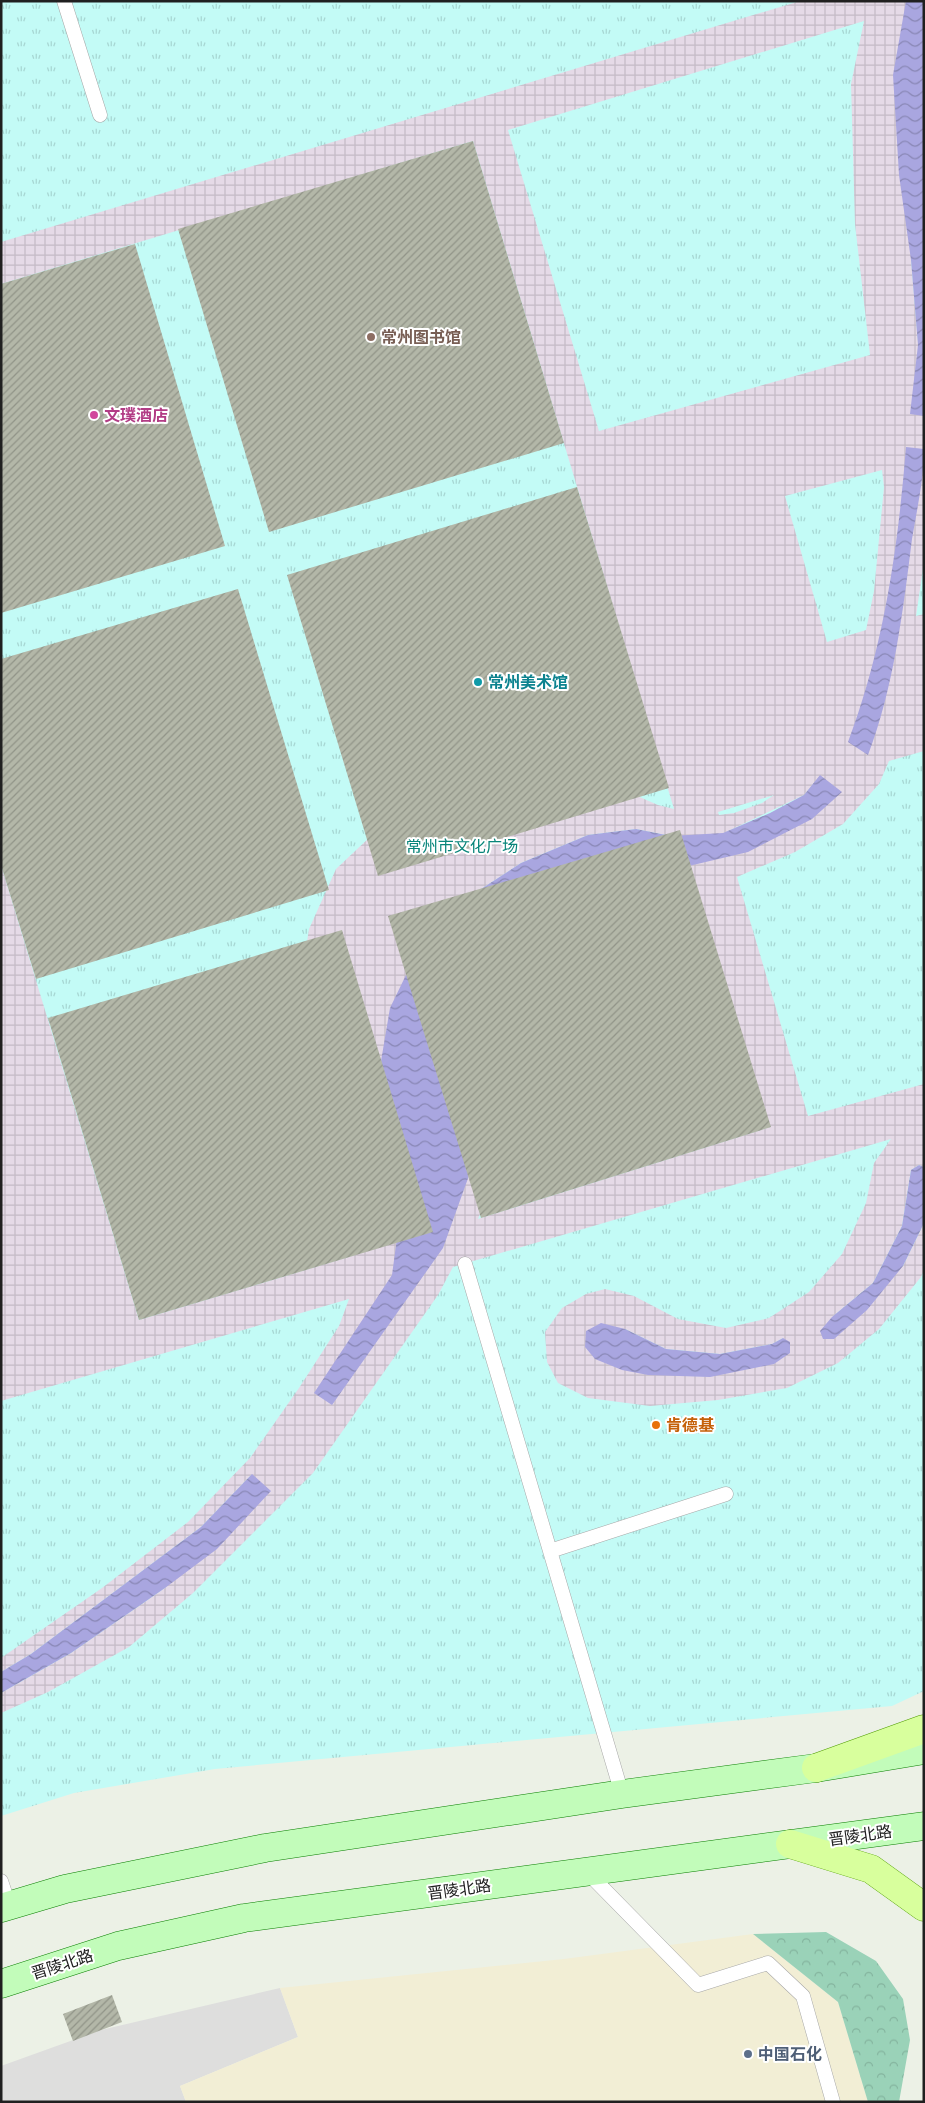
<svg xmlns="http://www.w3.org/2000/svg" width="925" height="2103" font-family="'Exo 2','Noto Sans SC',sans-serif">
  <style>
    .residential { fill: #dededd }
    .commercial { fill: #f2eed5 }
    .forest { fill: url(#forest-crowns) }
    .park { fill: url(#park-tufts) }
    .plaza { fill: url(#plaza-grid); fill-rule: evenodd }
    .water { fill: url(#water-waves) }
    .building { fill: url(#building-hatch) }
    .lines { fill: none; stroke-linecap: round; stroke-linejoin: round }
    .lane-casing { stroke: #a7a7a7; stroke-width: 15 }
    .secondary-casing { stroke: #097e01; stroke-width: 29 }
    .primary-casing { stroke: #4f9c00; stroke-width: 29 }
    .lane { stroke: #fff; stroke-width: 14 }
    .secondary { stroke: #c2fcba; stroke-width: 28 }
    .primary { stroke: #d8ff9d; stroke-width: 28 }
    .education-dot { fill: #8d6e63; stroke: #fff; stroke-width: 2 }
    .hotel-dot { fill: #d1479c; stroke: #fff; stroke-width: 2 }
    .culture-dot { fill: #0f9aa8; stroke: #fff; stroke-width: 2 }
    .food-dot { fill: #e8710a; stroke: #fff; stroke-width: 2 }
    .service-dot { fill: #5c6f8a; stroke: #fff; stroke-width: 2 }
    .labels { text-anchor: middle; stroke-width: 4; stroke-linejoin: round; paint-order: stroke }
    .education-label { font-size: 16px; font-weight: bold; fill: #785e54; stroke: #fff; text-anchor: start }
    .hotel-label { font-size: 16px; font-weight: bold; fill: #b23c85; stroke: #fff; text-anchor: start }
    .culture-label { font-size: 16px; font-weight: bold; fill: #0d838f; stroke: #fff; text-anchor: start }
    .park-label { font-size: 16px; fill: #08857a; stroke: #fff }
    .food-label { font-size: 16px; font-weight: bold; fill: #c56008; stroke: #fff; text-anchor: start }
    .street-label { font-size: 16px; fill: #202020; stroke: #fff }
    .service-label { font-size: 16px; font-weight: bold; fill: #4e5e75; stroke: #fff; text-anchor: start }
  </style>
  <defs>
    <pattern id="forest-crowns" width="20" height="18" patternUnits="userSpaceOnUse" patternTransform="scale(1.25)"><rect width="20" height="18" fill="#9ad2b8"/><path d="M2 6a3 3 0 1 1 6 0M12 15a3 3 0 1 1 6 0" fill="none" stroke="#84b49e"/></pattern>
    <pattern id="park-tufts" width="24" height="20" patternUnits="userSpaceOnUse" patternTransform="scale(1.25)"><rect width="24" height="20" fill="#c3fbf6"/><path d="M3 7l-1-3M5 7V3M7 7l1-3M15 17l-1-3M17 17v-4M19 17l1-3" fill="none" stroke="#a7d7d3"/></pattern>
    <pattern id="plaza-grid" width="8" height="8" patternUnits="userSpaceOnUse" patternTransform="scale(1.25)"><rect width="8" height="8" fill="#e5dae7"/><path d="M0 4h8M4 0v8" fill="none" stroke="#c4bbc6"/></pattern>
    <pattern id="water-waves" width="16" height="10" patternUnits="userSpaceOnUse" patternTransform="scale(1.25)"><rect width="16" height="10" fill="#a9a6e0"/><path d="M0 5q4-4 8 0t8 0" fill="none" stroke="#8987b5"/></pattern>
    <pattern id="building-hatch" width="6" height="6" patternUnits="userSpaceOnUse" patternTransform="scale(1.25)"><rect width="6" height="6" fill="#b3b7a8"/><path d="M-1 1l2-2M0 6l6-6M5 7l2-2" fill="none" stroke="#919488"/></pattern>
  </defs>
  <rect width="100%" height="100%" fill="#ecf1e6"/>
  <!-- residential -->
  <path class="residential" d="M280 1988 298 2037 180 2086 186 2102H1V2066L101 2030Z"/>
  <!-- commercial -->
  <path class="commercial" d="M753 1934 838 2002 868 2102H186L180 2086 298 2037 280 1988 564 1959Z"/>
  <!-- forest -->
  <path class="forest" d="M826 1932 876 1961 903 1999 910 2040 899 2102H868L838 2002 753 1934Z"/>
  <!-- park -->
  <path class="park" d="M1 1H924V1691L892 1706 215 1769 74 1793 1 1816Z"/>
  <!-- plaza -->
  <path class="plaza" d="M800 1H924L911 260 918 342 924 340V562L916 616 924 614V751L889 761 879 784 843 824 795 852 737 877 808 1116 924 1084V1167L919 1165 911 1170 902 1226 873 1283 832 1317 903 1266 924 1223V1270L921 1277 879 1329 838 1363 787 1388 718 1400 650 1406 588 1398 558 1383 547 1362 545 1332 562 1308 586 1294 605 1289 634 1296 678 1319 726 1328 769 1318 809 1292 842 1254 866 1203 874 1163 891 1139 453 1267 438 1295 313 1473 193 1593 129 1647 48 1692 1 1713V1693L71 1653 165 1588 252 1474 201 1527 31 1654 1 1672V1658L102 1588 188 1522 250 1458 299 1388 339 1326 349 1299 1 1401V865L139 1320 355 1255 297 1005 309 929 336 869 389 819 605 782 658 805 674 809 473 141 1 284V242ZM864 21 851 84 855 224 870 355 599 431 508 130ZM882 470 884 487 874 591 866 630 827 642 785 496ZM814 783 812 819 724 833 804 795ZM774 795 762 803 734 813 719 815 718 812ZM636 829 671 836 476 1156 461 902 521 863 588 835ZM770 1127 481 1218 478 1219 499 1170ZM625 1329 666 1349 720 1354 772 1344 783 1338 774 1364 585 1347Z"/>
  <!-- water -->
  <path class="water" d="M906 1H924V416L910 414 918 345 911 260 899 175 893 75Z
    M906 447 924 449C924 479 917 509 912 539 903 611 894 687 868 755L848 742C884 647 898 547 906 447Z
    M820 775 842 792 812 819 748 852 676 869 476 1156 443 1248 332 1405 314 1393 392 1275 400 1216 379 1073 390 1008 421 944 461 902 521 863 588 835 636 829 671 836 723 833 770 813 804 795Z
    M919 1165 924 1167V1223L903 1266 867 1310 834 1339H823L820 1331 832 1317 873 1283 902 1226 911 1170Z
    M601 1323 625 1329 666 1349 720 1354 772 1344 783 1338 790 1342V1353L774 1364 710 1377 648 1375 622 1370 595 1359 585 1347 586 1331Z
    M252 1474 271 1491 217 1549 165 1588 71 1653 1 1693V1672L31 1654 201 1527Z"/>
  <!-- building -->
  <path class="building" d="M473 141 564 443 269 532 178 229Z
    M135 244 225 546 1 613V284Z
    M577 487 669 788 378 876 287 575Z
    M238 589 329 890 36 979 1 865V659Z
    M680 830 771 1127 481 1218 388 916Z
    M342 930 433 1232 139 1320 48 1018Z
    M112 1995 122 2022 73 2041 63 2014Z"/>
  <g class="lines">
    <defs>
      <path id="lane" d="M64 1 100 115
        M465 1264 622 1794
        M550 1551 726 1494
        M587 1872 698 1985 768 1963 803 1996 833 2102
        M1 1881 9 1905"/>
      <path id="secondary" d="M1 1908 65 1889 265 1848 622 1794 816 1768 924 1750
        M1 1984 118 1946 244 1918 924 1826"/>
      <path id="primary" d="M816 1768 924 1729
        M790 1844 871 1869 924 1907"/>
    </defs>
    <!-- lane casing -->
    <use href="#lane" class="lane-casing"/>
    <!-- secondary casing -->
    <use href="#secondary" class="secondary-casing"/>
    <!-- primary casing -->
    <use href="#primary" class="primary-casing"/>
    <!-- lane -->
    <use href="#lane" class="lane"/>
    <!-- secondary -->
    <use href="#secondary" class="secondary"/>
    <!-- primary -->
    <use href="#primary" class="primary"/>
  </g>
  <!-- markers -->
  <circle class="education-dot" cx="371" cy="337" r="5"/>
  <circle class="hotel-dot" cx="94" cy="415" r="5"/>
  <circle class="culture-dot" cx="478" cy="682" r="5"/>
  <circle class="food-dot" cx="656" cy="1425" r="5"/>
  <circle class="service-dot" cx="748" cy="2054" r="5"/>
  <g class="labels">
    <!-- education labels -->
    <g class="education-label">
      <text x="381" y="343">常州图书馆</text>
    </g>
    <!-- hotel labels -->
    <g class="hotel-label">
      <text x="104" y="421">文璞酒店</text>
    </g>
    <!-- culture labels -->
    <g class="culture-label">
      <text x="488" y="688">常州美术馆</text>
    </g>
    <!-- park labels -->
    <g class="park-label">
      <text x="462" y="852">常州市文化广场</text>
    </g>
    <!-- food labels -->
    <g class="food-label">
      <text x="666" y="1431">肯德基</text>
    </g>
    <!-- street labels -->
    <g class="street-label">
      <text transform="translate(860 1835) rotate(-8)" y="6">晋陵北路</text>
      <text transform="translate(459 1889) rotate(-8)" y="6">晋陵北路</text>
      <text transform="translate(62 1964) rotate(-18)" y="6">晋陵北路</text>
    </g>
    <!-- service labels -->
    <g class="service-label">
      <text x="758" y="2060">中国石化</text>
    </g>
  </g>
  <!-- border -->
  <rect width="925" height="2103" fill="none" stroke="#202020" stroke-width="5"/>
</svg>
